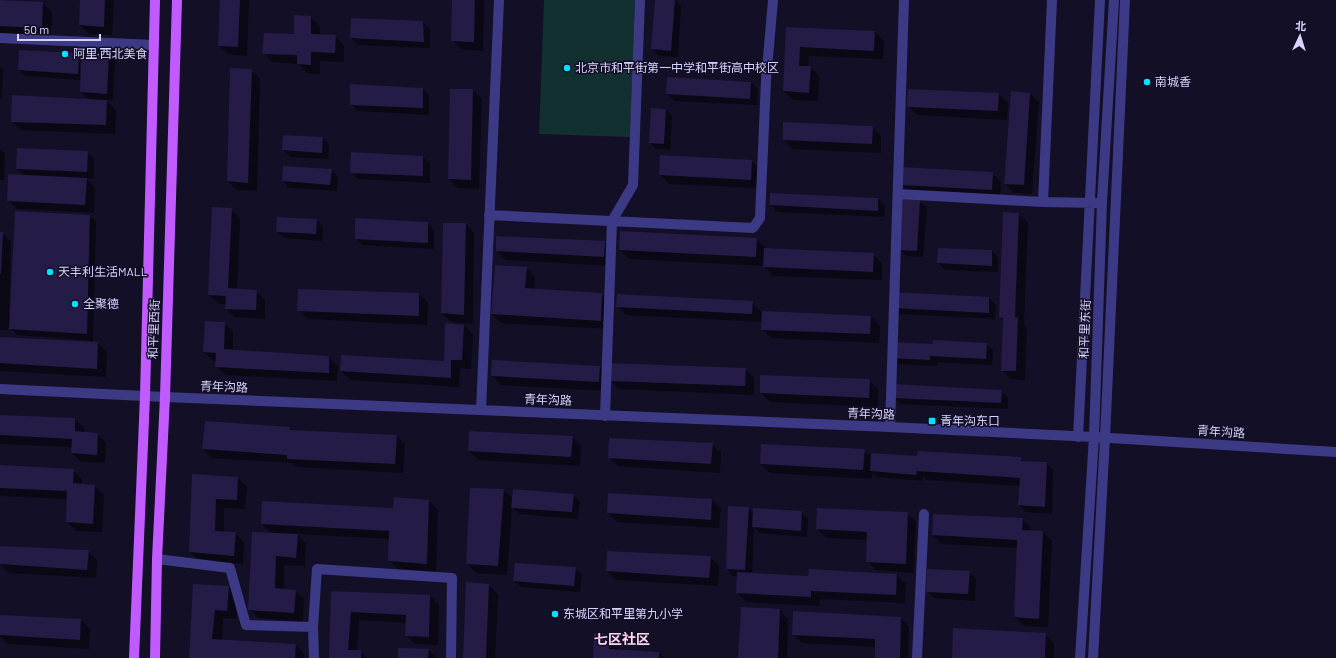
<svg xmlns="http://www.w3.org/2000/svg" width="1336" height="658" font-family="Barlow,'Noto Sans SC',sans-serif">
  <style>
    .green { fill: #12302f }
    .shadow { fill: #0007 }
    .building { fill: #241b47 }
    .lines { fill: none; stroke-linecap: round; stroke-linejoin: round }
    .minor { stroke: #3d3a85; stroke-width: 10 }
    .major { stroke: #c25bff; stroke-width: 10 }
    .poi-dot { fill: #00e5ff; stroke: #130f26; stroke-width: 1.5 }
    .labels { text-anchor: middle; stroke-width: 3; stroke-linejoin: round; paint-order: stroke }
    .poi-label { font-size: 12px; fill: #d9d4ff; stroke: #130f26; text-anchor: start }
    .street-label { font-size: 12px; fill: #d9d4ff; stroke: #130f26 }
    .quarter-label { font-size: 14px; font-weight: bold; fill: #ffd6f0; stroke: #130f26 }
  </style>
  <rect width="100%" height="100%" fill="#130f26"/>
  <!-- green -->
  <path class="green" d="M544 0H635L630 137 539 134Z"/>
  <!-- shadow -->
  <path class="shadow" d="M0 0 43 3 52 12 51 36 0 34Z
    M81 0H114L112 35 89 34 80 25Z
    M221 0H249L247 56 228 54 219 45Z
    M453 0H484L483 51 461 49 452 40Z
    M656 0H675L681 6 678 57 659 56 652 49Z
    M311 17 320 26V36H335L344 45V62L320 61V74L307 73 298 64 272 62 264 53 295 36Z
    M423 22 430 29V48L358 45 351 38Z
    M787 28 875 32 884 41 883 59 809 56 808 67H810L819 76 818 101 793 100 784 91Z
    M78 54 82 58 108 55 115 62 113 100H106L116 110 115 134 21 130 12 121 89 100 81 92V80L26 76 19 69Z
    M0 67 3 70 2 99H0Z
    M231 69 251 70 260 79 257 191 237 190 228 181Z
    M751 83 758 89 757 105 674 101 667 94Z
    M423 89 429 95V115L358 111 351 104Z
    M451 90H473L482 99 479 189 458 188 449 179Z
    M999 94 1008 103 1007 120 917 115 908 106Z
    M1030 94 1039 102 1032 194 1014 193 1005 184Z
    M666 110 672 116 670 150 656 149 650 142Z
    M872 127 881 136V153L793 149 784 140Z
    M323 138 329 145 328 159 290 157 283 150Z
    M0 149 5 154 4 180H0Z
    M87 152 94 159V179L86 178 95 188 94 213 17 209 8 200 25 176 17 169Z
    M423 157 430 163V183L358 179 351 172Z
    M752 161 761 170 760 188 669 184 660 175Z
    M331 170 338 177 337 191 289 188 283 181Z
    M992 173 1001 182 1000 199 910 194 901 185Z
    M771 194 878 199 885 206 884 217 777 212 771 205Z
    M920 201 927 208 923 257 906 256 899 249Z
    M231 209 240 218 237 290 256 291 265 300V319L235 317 226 308V304H218L209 295Z
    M1019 214 1028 223 1024 324 1027 328 1025 380 1011 379 1002 370 1004 321 1000 317Z
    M89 216 96 222 93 341 17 335 8 326V330H0V233H2L11 242 9 316H11Z
    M317 220 323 227 322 241 284 238 277 232Z
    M428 223 434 230V249L362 245 356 239Z
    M466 224 474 233 473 324 451 322 442 313Z
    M757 239 766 248 873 254 882 263V280L773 276 765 266 629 259 620 250Z
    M604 242 613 251V266L506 260 497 251Z
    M992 251 998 258V272L945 270 938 263Z
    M526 268 535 277 534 290 601 294 610 303V329L501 323 492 314Z
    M419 294 428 303 427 325 307 319 299 310Z
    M989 298 996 305 995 319 899 314 893 308Z
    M752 302 761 312 871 317 880 326 879 343 771 338 762 329V322L626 315 617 306Z
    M224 323 233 332V351L329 357 338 366 337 381 225 375 216 366V361H213L204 352Z
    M464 325 473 334 471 369 460 368 459 387 350 380 341 371 445 362Z
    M0 338 98 343 107 352 106 377 0 371Z
    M986 344 993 350 992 365 937 362 936 366 896 364 890 357 934 345Z
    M599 367 610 377 745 369 754 378V395L619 389 608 379V391L501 385 492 376Z
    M869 380 878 389V407L770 402 761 393Z
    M1001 391 1008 397V409L900 404 894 397Z
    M0 416 75 419 84 428V433L97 434 106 443 105 463 81 462 72 453 73 447 0 444Z
    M290 428 293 431 396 435 405 444 403 473 297 467 293 463 212 458 203 449Z
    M572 437 581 446 580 466 478 460 469 451Z
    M712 444 721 453 720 473 618 466 609 457Z
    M864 450 872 458H1021L1025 462 1047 463 1053 470 1052 514 1026 512 1019 505 1021 486 927 480 923 476V481L877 477 872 472V479L770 473 761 464Z
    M0 466 73 470 82 479V485L95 486 104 495 102 532 76 531 67 522 68 499 0 496Z
    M193 475 238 478 247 487 245 509 224 508V533H235L244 542 243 564 199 561 190 552Z
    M471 489 504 490 513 499 573 495 580 501 578 519 519 514 512 507 507 575 476 573 467 564Z
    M712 500 721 509 719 528 617 522 608 513Z
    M429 501 438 510 436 572 398 569 389 560 390 539 297 534 306 544 305 566 284 565V590L295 591 304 599 303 622 258 618 249 609 272 534 262 524 394 509Z
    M748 508 754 514 801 512 808 519 807 537 760 533 754 527 752 574 809 577 810 571 897 575 906 584 905 603 820 599 819 606 746 602 737 593 738 576H733L727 569Z
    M907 513 916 522 914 573 876 570 867 561 868 540 826 538 817 529Z
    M934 515 1022 519 1031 528V531L1043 532 1052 541 1048 627 1024 626 1015 617 1018 548 942 544 933 535Z
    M1 547 88 551 97 560 96 578 9 573 0 564Z
    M710 557 719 566 718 586 616 580 607 571Z
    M575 568 582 575 580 592 521 587 514 581Z
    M969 572 976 579 975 601 934 598 927 591Z
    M194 585 229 587 238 596 236 619 223 618 222 640 296 645 304 654V658H190Z
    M489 585 498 594 495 658H464Z
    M332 592 430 596 439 605 438 645 415 644 406 635V623L359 620 357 651H360L367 658H330Z
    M779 610 788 619 787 658H739Z
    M0 616 81 620 90 629 89 649 8 644 0 636Z
    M900 618 909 627 908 658H876V647L802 643 793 634Z
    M1045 634 1054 643V658H953Z
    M609 635 618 644V651L659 653 664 658H594Z
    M429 650 436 658H399Z"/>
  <!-- building -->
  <path class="building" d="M0 0 43 2 42 28 0 26Z
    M80 0H105L104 27 79 25Z
    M220 0H240L238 47 218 46Z
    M452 0H475L474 42 451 41Z
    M655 0H675L671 51 651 49Z
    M294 15 311 16V34L336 35 335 53 311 52V65L297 64V55L262 54 264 33 294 34Z
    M351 18 423 21 424 42 350 38Z
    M786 27 875 31 874 51 800 47 799 66H811L809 93 783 91Z
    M19 50 79 53 78 74 18 70Z
    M81 53 109 54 107 94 80 92Z
    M230 68 252 69 248 183 227 181Z
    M667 77 751 82 750 99 666 94Z
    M350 84 423 88V108L350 105Z
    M450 89H473L471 180 448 179Z
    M908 89 999 93 998 111 907 107Z
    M1011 91 1030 93 1024 185 1004 184Z
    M12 95 107 100 106 125 11 122Z
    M651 108 666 109 664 144 649 143Z
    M783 122 873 126 872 144 783 140Z
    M283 135 323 137 322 153 282 150Z
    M17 148 88 151 87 172 16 169Z
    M351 152 423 156V176L350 173Z
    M660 155 752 160 751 180 659 175Z
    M283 166 332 169 330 185 282 181Z
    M901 167 993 172 992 190 900 185Z
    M8 174 87 178 85 205 7 201Z
    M770 193 878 198V211L770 205Z
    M902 199 920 200 917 251 898 250Z
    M212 207 232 208 228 288 257 290 256 310 225 309 226 296 208 295Z
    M15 211 90 215 87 334 9 329Z
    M1003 212 1019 213 1015 317 1018 318 1016 371H1001L1003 318 999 317Z
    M277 217 317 219 316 234 276 232Z
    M355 218 428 222V243L355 239Z
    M443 223H466L464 315 441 313Z
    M620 231 757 238 756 257 619 250Z
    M0 232H3L1 274H0Z
    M496 236 605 241 604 257 496 251Z
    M764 248 874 253 873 272 763 267Z
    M938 248 992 250V266L937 263Z
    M495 265 527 267 525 288 602 293 601 321 491 314Z
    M298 289 419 293V316L297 311Z
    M893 292 989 297V313L892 308Z
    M617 294 753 301 752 314 616 307Z
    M762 311 871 316 870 334 761 330Z
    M205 321 225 322 224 349 329 356V373L215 367 216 353 203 352Z
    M445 323 464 325 462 360H451V378L340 371 341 355 444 361Z
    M0 337 98 342 97 369 0 363Z
    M933 340 987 343 986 359 930 356V360L889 358V342L933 344Z
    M492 360 600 366 599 382 491 376Z
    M609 363 746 368 745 386 609 381Z
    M760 375 870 379 869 398 760 393Z
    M893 384 1002 390 1001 403 893 398Z
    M0 415 75 418V431L98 433 97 455 71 453 72 439 0 435Z
    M205 421 290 427V430L397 435 395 464 287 459V455L202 449Z
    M469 431 573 436 571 457 468 451Z
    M609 438 713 443 711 464 608 458Z
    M761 444 865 449 863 470 760 464Z
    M918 451 1022 457 1021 461 1047 462 1045 507 1018 505 1020 478 917 471 916 475 870 471 871 453 917 456Z
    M0 465 74 469 73 483 95 485 93 524 66 522 67 491 0 488Z
    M192 474 238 477 237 500 216 499 215 531 236 532 234 556 189 552Z
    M470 488 504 489 498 566 466 564Z
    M513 489 574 494 572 512 511 508Z
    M608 493 712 499 711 520 607 513Z
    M394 497 429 500 427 564 388 561 389 531 261 524 262 501 393 508Z
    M728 506 749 507 745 570 726 569Z
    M753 508 802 511 801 531 752 527Z
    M817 508 908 512 906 564 866 562 867 532 816 529Z
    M933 514 1023 518 1022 530 1043 531 1039 619 1014 617 1017 540 932 535Z
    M252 532 298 534 296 558 276 556 275 588 296 590 294 613 248 610Z
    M0 546 89 550 87 570 0 564Z
    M607 551 711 556 709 578 606 571Z
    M515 563 576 567 574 586 513 581Z
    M809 569 897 574 896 595 811 591V597L736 593 737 572 808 576Z
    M927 569 970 571 968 594 926 592Z
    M466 582 489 584 486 658H463Z
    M193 584 229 586 227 611 215 610 212 639 296 644 295 658H189Z
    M331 591 430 595 429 637 405 636 406 615 351 612 348 650H361V658H329Z
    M741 607 780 609 778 658H738Z
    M793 611 901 617 900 658H875V639L792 635Z
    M0 615 81 619 80 640 0 635Z
    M953 628 1046 633 1045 658H952Z
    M594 633 610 634 609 649 659 652V658H593Z
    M398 648 429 649 428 658H398Z"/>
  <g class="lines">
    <!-- minor -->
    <path class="minor" d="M1052 0 1043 202 1097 203
      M0 38 154 45
      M898 194 1043 202
      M489 215C577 219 665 223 753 228L760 218 766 80 773 0
      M0 389 165 397 890 427 1094 437 1336 452
      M481 410 499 0
      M605 416 612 221 633 185 640 0
      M890 427 904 0
      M1078 437 1100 0
      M157 559 230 568 246 625 313 627
      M314 658 313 627 317 569 452 578 451 658
      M917 658 924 514
      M1080 658 1094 437 1102 202 1114 0
      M1093 658 1105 438 1125 0"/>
    <!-- major -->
    <path class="major" d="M134 658 145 396 155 0
      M155 658 157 559 165 397 177 0"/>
  </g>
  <!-- markers -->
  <g class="poi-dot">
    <circle cx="65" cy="54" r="4"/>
    <circle cx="567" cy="68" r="4"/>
    <circle cx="1147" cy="82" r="4"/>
    <circle cx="50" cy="272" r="4"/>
    <circle cx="75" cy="304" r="4"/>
    <rect x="928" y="417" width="8" height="8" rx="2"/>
    <circle cx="555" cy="614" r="4"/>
  </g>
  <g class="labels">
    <!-- poi labels -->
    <g class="poi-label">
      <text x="73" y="58">阿里·西北美食</text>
      <text x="575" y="72">北京市和平街第一中学和平街高中校区</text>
      <text x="1155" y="86">南城香</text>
      <text x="58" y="276">天丰利生活MALL</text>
      <text x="83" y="308">全聚德</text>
      <text x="940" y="425">青年沟东口</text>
      <text x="563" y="618">东城区和平里第九小学</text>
    </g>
    <!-- street labels -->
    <g class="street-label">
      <text transform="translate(154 329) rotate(-88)" y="4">和平里西街</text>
      <text transform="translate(1085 329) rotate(-88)" y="4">和平里东街</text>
      <text transform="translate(224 387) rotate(2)" y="4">青年沟路</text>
      <text transform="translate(548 400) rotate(2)" y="4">青年沟路</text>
      <text transform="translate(871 414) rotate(2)" y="4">青年沟路</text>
      <text transform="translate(1221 432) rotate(4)" y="4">青年沟路</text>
    </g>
    <!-- quarter labels -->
    <g class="quarter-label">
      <text x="622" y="644">七区社区</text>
    </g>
  </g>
  <!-- north arrow -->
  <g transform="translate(1300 36) rotate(4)" stroke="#130f26" stroke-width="3" paint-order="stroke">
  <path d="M0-3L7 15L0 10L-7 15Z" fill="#d9d4ff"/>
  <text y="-6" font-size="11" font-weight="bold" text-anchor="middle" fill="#d9d4ff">北</text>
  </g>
  <!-- scale -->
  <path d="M18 34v6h82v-6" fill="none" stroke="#d9d4ff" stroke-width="2"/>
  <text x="24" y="34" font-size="12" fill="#d9d4ff" stroke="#130f26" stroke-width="3" paint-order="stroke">50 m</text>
</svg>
